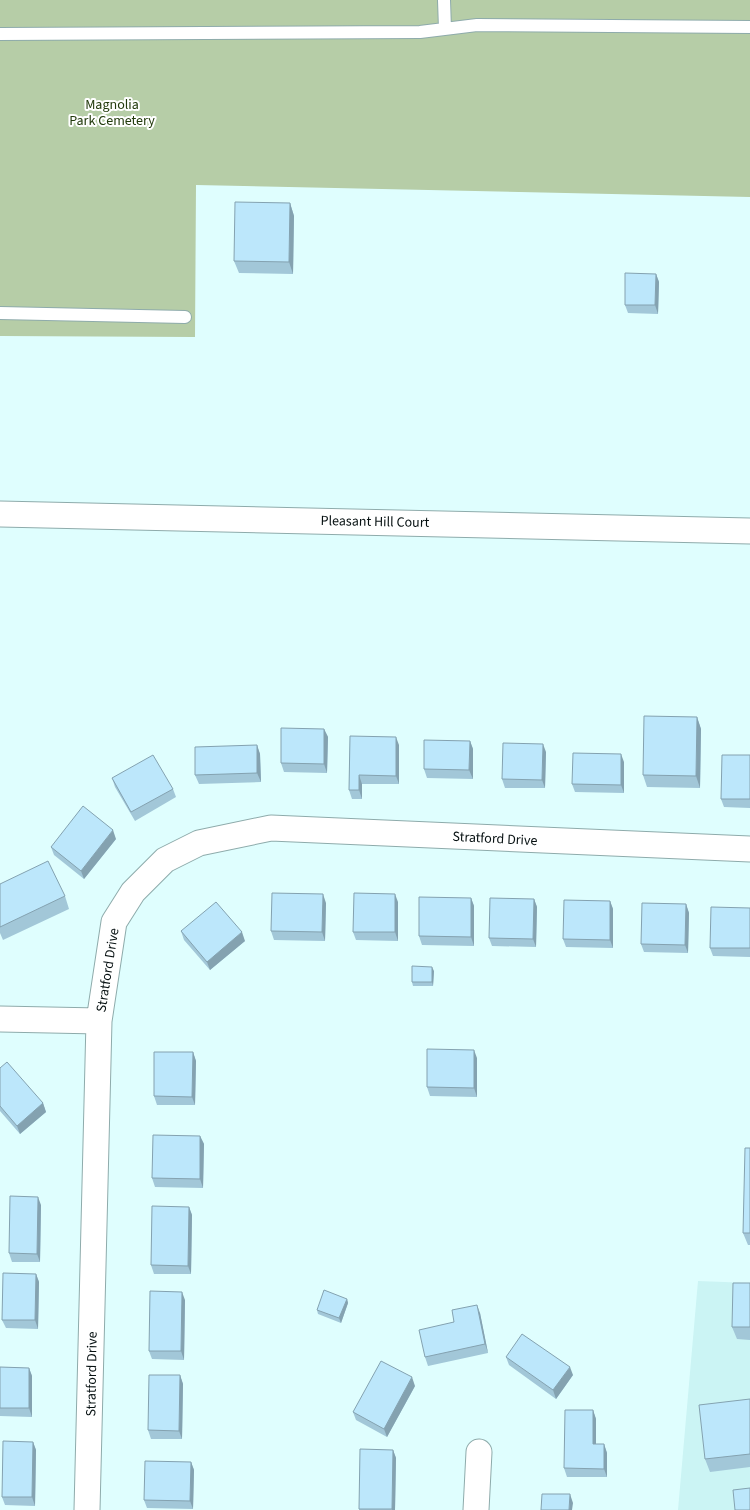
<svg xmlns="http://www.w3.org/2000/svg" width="750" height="1510" font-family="'Source Sans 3',sans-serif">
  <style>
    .built { fill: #cbf4f4 }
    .green { fill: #b6cda7 }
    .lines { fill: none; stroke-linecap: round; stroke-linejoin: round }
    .service-casing { stroke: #8eabab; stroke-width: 14 }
    .minor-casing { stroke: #8eabab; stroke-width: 27 }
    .service { stroke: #fff; stroke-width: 12 }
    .minor { stroke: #fff; stroke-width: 25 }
    .wall { fill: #a2c7d8 }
    .shaded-wall { fill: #84a2b0 }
    .building { fill: #bce7fb; stroke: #84a2b0 }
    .labels { text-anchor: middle; stroke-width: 4; stroke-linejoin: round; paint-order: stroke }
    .park-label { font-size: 14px; fill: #223a0c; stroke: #fff }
    .street-label { font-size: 14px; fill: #071112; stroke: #fff }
  </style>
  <rect width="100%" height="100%" fill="#dffefe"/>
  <!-- built -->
  <path class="built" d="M698 1281 750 1283V1510H678Z"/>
  <!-- green -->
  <path class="green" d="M0 0H750V197L196 185 195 337 0 336Z"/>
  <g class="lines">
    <defs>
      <path id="service" d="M444 0 445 29
        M0 34 420 32 477 25 750 27
        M0 313 185 317"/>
      <path id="minor" d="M0 514 750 531
        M0 1019 99 1021
        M87 1510 99 1021 114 922 133 892 165 860 199 843 271 828 750 849
        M476 1510 479 1452"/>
    </defs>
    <!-- service casing -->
    <use href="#service" class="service-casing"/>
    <!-- minor casing -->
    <use href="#minor" class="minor-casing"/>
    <!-- service -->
    <use href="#service" class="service"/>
    <!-- minor -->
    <use href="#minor" class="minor"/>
  </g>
  <!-- wall -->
  <path class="wall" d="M290 203 294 216 293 274 239 273 234 261Z
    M656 274 659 282 658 314 628 313 625 305Z
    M697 717 701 729 700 788 647 787 643 775Z
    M324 729 328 737 327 773 284 772 281 763Z
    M350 736 399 745V784H362V799H352L349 790Z
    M470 741 473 749V779L427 778 424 769Z
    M257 745 260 754 261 782 199 784 195 775Z
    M546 752 545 788H505L502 779Z
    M750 755V808L724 807 721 799Z
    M624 762V793L575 792 572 784Z
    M112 778 173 789 176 797 135 821 115 787Z
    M116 839 84 879 54 855 51 847Z
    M0 884 65 896 69 909 3 940 0 933Z
    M471 898 474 906V946L422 945 419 936Z
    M534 899 537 907 536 947 492 946 489 938Z
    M610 901 613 909V948L566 947 563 939Z
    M398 902V941L356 940 353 932Z
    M326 903 325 941 274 940 271 931Z
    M686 904 689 913 688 953 644 952 641 944Z
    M750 908V957L713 956 710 948Z
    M181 931 245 941 210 970 184 940Z
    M434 971 433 986H413L412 982Z
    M193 1052 196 1061 195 1105H157L154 1096Z
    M477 1058V1097L430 1096 427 1087Z
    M0 1068 43 1103 46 1112 20 1134 0 1111Z
    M200 1136 204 1144 203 1188 155 1187 152 1178Z
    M750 1148V1245H748L743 1233Z
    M41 1205 40 1262H12L9 1253Z
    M189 1207 192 1215 191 1274H154L151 1265Z
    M36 1274 39 1282 38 1329 6 1328 2 1320Z
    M750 1283V1340L737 1339 732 1327Z
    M347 1299 348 1303 341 1323 318 1314 317 1310Z
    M185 1300 184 1360 152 1359 149 1351Z
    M480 1313 488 1353 428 1366 425 1357 454 1322Z
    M506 1357 573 1375 556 1399 509 1365Z
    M0 1367 29 1368 32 1376V1417L0 1416Z
    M180 1375 183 1384 182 1439H151L148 1430Z
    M415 1386 387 1437 356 1420 353 1412Z
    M750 1399V1467L710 1472 705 1459Z
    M593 1410 596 1419V1444H604L607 1453V1477H567L564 1468Z
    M33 1442 36 1450 35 1506 5 1505 2 1497Z
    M393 1450 396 1458 395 1510H359V1509Z
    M191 1462 194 1470 193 1509 147 1508 144 1500Z"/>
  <!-- shaded-wall -->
  <path class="shaded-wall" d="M290 203 294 216 293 274 289 262Z
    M656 274 659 282 658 314 655 305Z
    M697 717 701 729 700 788 696 776Z
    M324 729 328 737 327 773 324 764Z
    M396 737 399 745V784L396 776Z
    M470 741 473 749V779L469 770Z
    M543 744 546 752 545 788 542 780Z
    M257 745 260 754 261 782 257 773Z
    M621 754 624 762V793L621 785Z
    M359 775 362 784V799L359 790Z
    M113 830 116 839 84 879 81 871Z
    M323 894 326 903 325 941 322 932Z
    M395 894 398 902V941L395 932Z
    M471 898 474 906V946L471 937Z
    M534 899 537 907 536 947 533 939Z
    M610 901 613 909V948L610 940Z
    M686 904 689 913 688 953 685 945Z
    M242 932 245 941 210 970 207 962Z
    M432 967 434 971 433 986 432 982Z
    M474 1050 477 1058V1097L474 1088Z
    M193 1052 196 1061 195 1105 192 1097Z
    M43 1103 46 1112 20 1134 17 1126Z
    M200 1136 204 1144 203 1188 200 1179Z
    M38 1197 41 1205 40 1262 37 1254Z
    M189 1207 192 1215 191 1274 188 1266Z
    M36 1274 39 1282 38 1329 35 1320Z
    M182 1292 185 1300 184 1360 181 1351Z
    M347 1299 348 1303 341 1323 339 1318Z
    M477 1305 480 1313 488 1353 485 1344Z
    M570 1367 573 1375 556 1399 553 1390Z
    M29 1368 32 1376V1417L29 1408Z
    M180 1375 183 1384 182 1439 179 1431Z
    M412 1377 415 1386 387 1437 384 1429Z
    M593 1410 596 1419V1452L593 1444Z
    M33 1442 36 1450 35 1506 32 1497Z
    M604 1444 607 1453V1477L604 1469Z
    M393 1450 396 1458 395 1510H392V1509Z
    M191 1462 194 1470 193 1509 190 1501Z
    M570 1494 573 1503 572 1510H569Z"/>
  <!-- building -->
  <path class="building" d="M235 202 290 203 289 262 234 261Z
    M625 273 656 274 655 305H625Z
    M644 716 697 717 696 776 643 775Z
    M281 728 324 729V764L281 763Z
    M350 736 396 737V776L359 775V790H349Z
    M424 740 470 741 469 770 424 769Z
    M503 743 543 744 542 780 502 779Z
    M257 745V773L195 775V747Z
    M573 753 621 754V785L572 784Z
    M153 755 173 789 131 812 112 778Z
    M722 755H750V799H721Z
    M83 806 113 830 81 871 51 847Z
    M48 861 65 896 0 927V884Z
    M272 893 323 894 322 932 271 931Z
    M354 893 395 894V932H353Z
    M419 897 471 898V937L419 936Z
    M490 898 534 899 533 939 489 938Z
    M564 900 610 901V940L563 939Z
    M216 902 242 932 207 962 181 931Z
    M642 903 686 904 685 945 641 944Z
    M711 907 750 908V948H710Z
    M412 966 432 967V982H412Z
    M427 1049 474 1050V1088L427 1087Z
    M154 1052H193L192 1097 154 1096Z
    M7 1062 43 1103 17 1126 0 1106V1068Z
    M153 1135 200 1136V1179L152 1178Z
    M745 1148H750V1233H743Z
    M10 1196 38 1197 37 1254 9 1253Z
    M152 1206 189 1207 188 1266 151 1265Z
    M3 1273 36 1274 35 1320H2Z
    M733 1283H750V1327H732Z
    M324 1290 347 1299 339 1318 317 1310Z
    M150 1291 182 1292 181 1351H149Z
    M477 1305 485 1344 425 1357 419 1330 454 1322 452 1310Z
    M522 1334 570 1367 553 1390 506 1357Z
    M381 1361 412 1377 384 1429 353 1412Z
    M0 1367 29 1368V1408H0Z
    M149 1375H180L179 1431 148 1430Z
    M750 1399V1454L705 1459 699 1405Z
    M565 1410H593V1444H604V1469L564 1468Z
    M3 1441 33 1442 32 1497H2Z
    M360 1449 393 1450 392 1509H359Z
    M145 1461 191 1462 190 1501 144 1500Z
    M750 1488V1510H735L733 1490Z
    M542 1494H570L569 1510H541Z"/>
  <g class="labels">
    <!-- park labels -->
    <g class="park-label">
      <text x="112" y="109">Magnolia<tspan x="112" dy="16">Park Cemetery</tspan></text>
    </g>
    <!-- street labels -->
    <g class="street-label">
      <text transform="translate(375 521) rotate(1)" y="5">Pleasant Hill Court</text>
      <text transform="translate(495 838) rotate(3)" y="5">Stratford Drive</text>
      <text transform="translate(107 970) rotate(-81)" y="5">Stratford Drive</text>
      <text transform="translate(91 1374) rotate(-89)" y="5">Stratford Drive</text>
    </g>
  </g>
</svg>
